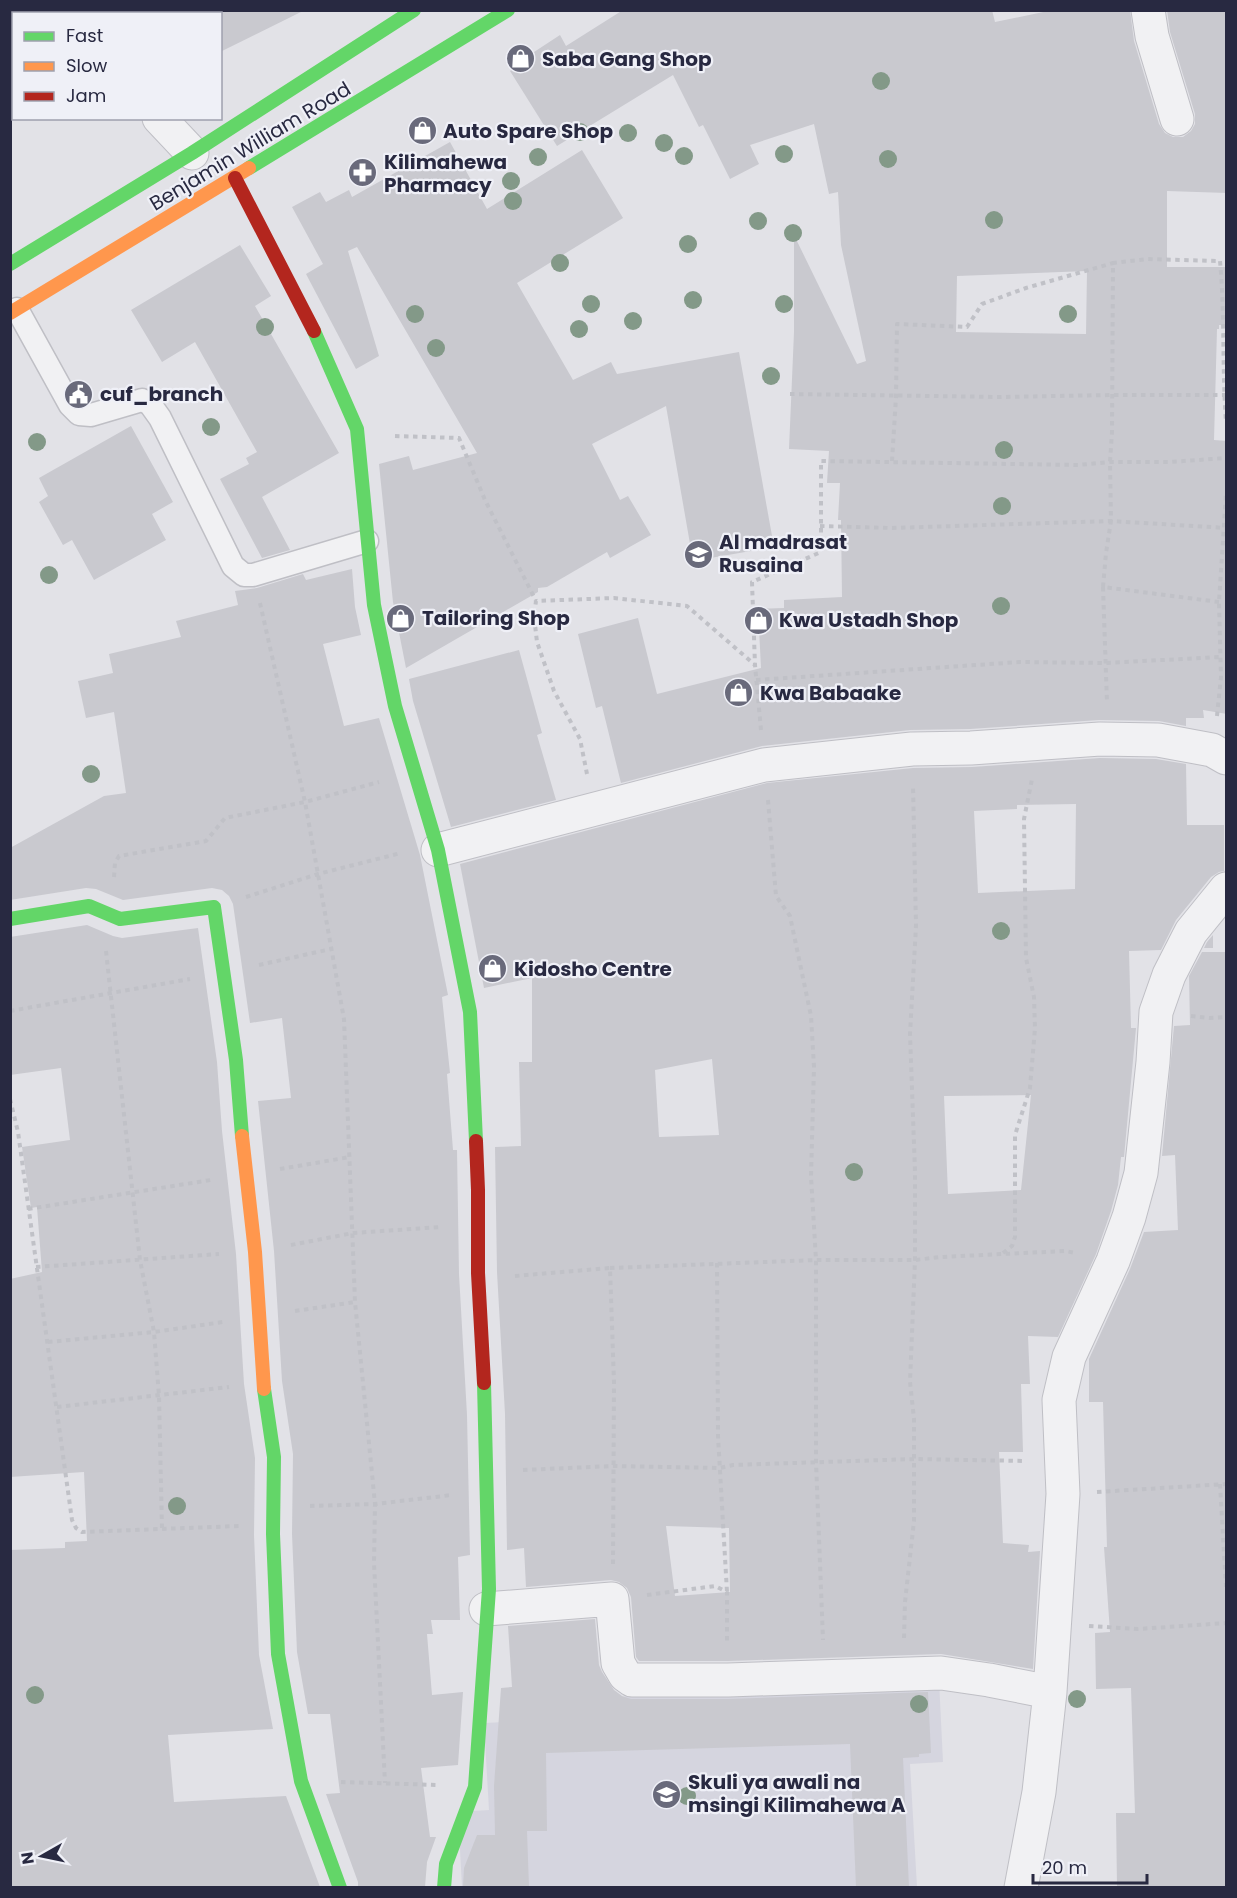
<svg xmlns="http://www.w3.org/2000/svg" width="1237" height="1898" font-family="Poppins,sans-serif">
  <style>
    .built { fill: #d5d5df }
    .building { fill: #c9c9cf; fill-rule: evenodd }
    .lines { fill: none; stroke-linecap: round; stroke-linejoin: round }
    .lane-casing { stroke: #bfbfc5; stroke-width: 25 }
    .street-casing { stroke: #bfbfc5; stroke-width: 35 }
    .path { stroke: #c0c1c7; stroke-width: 4; stroke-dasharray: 4.5 4.5; stroke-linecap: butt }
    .lane { stroke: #f1f1f3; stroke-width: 22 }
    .street { stroke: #f1f1f3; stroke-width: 33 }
    .fast { stroke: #63d668; stroke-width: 14 }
    .slow { stroke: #ff974d; stroke-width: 14 }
    .jam { stroke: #b3261e; stroke-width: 14 }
    .tree { fill: #839988 }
    .labels { text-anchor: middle; stroke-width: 4.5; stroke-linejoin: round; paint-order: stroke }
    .poi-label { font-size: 20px; font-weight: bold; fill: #282941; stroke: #eff0f7; text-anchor: start }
    .street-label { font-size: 20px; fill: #282941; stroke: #eff0f7 }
  </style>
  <rect width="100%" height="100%" fill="#e2e2e7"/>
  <!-- built -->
  <path class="built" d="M939 1680 943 1762 910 1764 917 1887H462L458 1812 489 1810 484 1723 566 1719 617 1697Z"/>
  <!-- building -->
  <path class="building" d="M220 10H305L220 52Z
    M623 10H992L995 22 1053 10H1130L1134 41 1159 124 1165 133 1173 137H1183L1191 131 1195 124V114L1170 32 1167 10H1227V193L1167 191V267H1227V325H1219V329H1217L1214 440 1227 441V714L1203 710 1204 718H1186V726L1159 721 1099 720 970 729 910 730 762 746 621 783 602 706 596 708 578 634 638 618 657 694 761 668 758 609 784 608V600L842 597 841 520H838L840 483H827L829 451 789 449 794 332V235L857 364 866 361 841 245 838 192 829 194 814 124 750 145 759 164 730 179 703 125 699 127 673 75 557 146 510 71 532 57 531 54 560 35 566 46ZM1087 271 1086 334 956 332 957 276Z
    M450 142 487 209 582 150 623 218 517 283 573 380 611 362 617 374 739 352 774 547 693 561 666 406 592 444 620 500 628 496 651 535 610 558 607 552 547 587 538 588V592L406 668 393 602 379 464 409 456 413 470 477 453 357 247 348 251 379 356 356 369 306 274 323 264 292 207 320 192 326 202 349 190 352 197Z
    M240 245 271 296 255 306 339 453 262 497 290 550 262 558 220 479 249 464 246 458 257 452 195 342 162 362 131 310Z
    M131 426 173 502 152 514 166 540 94 580 72 540 63 545 39 502 48 496 39 478Z
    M352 569 355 607 361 635 323 644 344 726 379 718 420 855 448 995 442 997 450 1073 447 1074 453 1150H457L459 1274 467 1415 470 1555 458 1557 460 1620H431L433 1634H427L432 1695 463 1692 458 1765 421 1768 430 1837H436L427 1862 425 1887H358V1882L326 1794 340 1793 330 1714H308L297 1652 292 1534 293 1454 282 1381 274 1251 258 1101 291 1098 282 1018 250 1023 233 904 229 896 222 890 212 888 123 900 96 889 86 888 10 900V848L104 796 126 793 114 712 86 718 78 681 113 673 109 654 181 637 176 621 238 605 235 591 257 588 303 574 306 580Z
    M519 650 542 733 537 735 556 800 451 827 413 701 409 679Z
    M1100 758 1156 759 1186 764 1187 825H1224V871L1219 872 1211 877 1176 920 1161 950 1129 951 1131 1028H1136L1124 1157H1121L1118 1185 1111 1211 1096 1254 1058 1337 1028 1336 1030 1384H1021L1023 1452H999L1003 1543 1029 1545 1028 1552 1040 1551 1033 1669 941 1654 728 1661H639L636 1657 631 1597 627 1588 619 1582 611 1580 526 1587 524 1548 507 1550 505 1414 497 1272 495 1147 521 1146 519 1062H532V978L484 988 460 864 767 783 913 768 972 767ZM1076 804 1075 889 978 893 974 811 1017 809V805ZM712 1059 719 1135 659 1137 655 1070ZM1031 1095 1021 1190 948 1194 944 1096ZM666 1526 729 1528 730 1592 675 1596Z
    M87 925 113 936 122 938 198 928 217 1062 222 1131 236 1254 244 1384 255 1458 254 1535 259 1655 273 1729 168 1735 174 1802 286 1796 320 1887H10V1550L65 1548V1542L87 1541 84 1472 10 1477V1279L42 1272 37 1207 31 1208 22 1147 70 1140 61 1068 10 1075V937Z
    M1213 935V948H1204L1207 942Z
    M1202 952H1227V1887H1117L1116 1813H1135L1131 1688 1096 1689 1095 1633 1110 1632 1104 1547H1107L1103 1402H1089V1359L1130 1269 1144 1232 1178 1230 1175 1155 1162 1156 1174 1026 1190 1025 1189 976Z
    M595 1619 599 1665 602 1672 614 1690 622 1696 631 1699H728L928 1692 931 1753 919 1754V1757L903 1758 909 1887H856L850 1744 546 1753 547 1831H527L529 1887H463L464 1868 477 1835H495L494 1786 501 1688 512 1687 508 1626Z"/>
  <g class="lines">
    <defs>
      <path id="lane" d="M17 309 70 405 79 414 91 415 142 400 150 404 160 418 233 566 244 575H253L367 541"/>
      <path id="street" d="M62 10 63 14
        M1148 10 1152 36 1177 119
        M159 118 192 153
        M438 850 764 765 912 749 971 748 1100 739 1158 740 1212 750 1226 758
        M486 1609 612 1599 618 1663 625 1675 632 1680H728L941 1673 989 1680 1050 1692
        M1021 1888 1039 1792 1050 1692 1063 1494 1059 1400 1069 1357 1113 1261 1129 1217 1141 1173 1153 1062 1156 1012 1169 975 1191 932 1226 889"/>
    </defs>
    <!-- lane casing -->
    <use href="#lane" class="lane-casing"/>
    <!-- street casing -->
    <use href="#street" class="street-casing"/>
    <!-- path -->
    <path class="path" d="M790 394 1001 397 1112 395H1226
      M395 436 459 438 485 500 536 601
      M892 461 896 397 897 324 967 327 982 304 1026 288 1113 263
      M820 526 892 528 1111 521 1226 528
      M1103 587 1107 703
      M1219 602 1103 587 1106 553 1111 521 1110 462 1112 432 1113 263 1148 259 1220 261C1225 315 1222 369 1226 422
      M260 603 305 802 344 1019 355 1302 375 1504 374 1563 385 1783
      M756 680 1020 662 1105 663 1220 657
      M1217 716 1221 677 1219 602 1226 493
      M761 730 755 665 752 582 821 552V461L1078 465 1110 462H1169L1226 458
      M587 774 580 739 554 691 537 642 534 616 536 601 614 598 687 606 755 665
      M768 800 776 896 790 916 811 1016 814 1067 811 1176 816 1260V1462L823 1640
      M114 877 115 863 119 856 206 841 225 818 305 802 379 782
      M246 897 318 874 401 853
      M106 951 140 1260 154 1332 159 1396 162 1529
      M259 965 331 949
      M10 1011 190 979
      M1191 1016 1210 1018 1226 1017
      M10 1099 18 1132 72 1520 76 1528 82 1532 239 1526
      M280 1169 350 1157
      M28 1209 211 1180
      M291 1245 353 1233 441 1227
      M1003 1253 1012 1246 1015 1237V1135L1030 1088 1035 1028 1034 997 1026 958 1024 819 1032 779
      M717 1263 718 1436 727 1592
      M36 1267 219 1254
      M610 1268 816 1260H915L941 1257 1065 1251 1076 1253
      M515 1276 610 1268 614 1383 613 1564
      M295 1311 355 1302
      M48 1342 154 1332 223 1322
      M57 1407 229 1387
      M523 1470 613 1466 720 1468 733 1465 914 1459 1025 1461
      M1220 1484 1226 1587
      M1097 1492 1226 1484
      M310 1506 375 1504 452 1495
      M647 1595 715 1586 727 1592V1643
      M1089 1626 1138 1629 1226 1623
      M904 1638 905 1602 914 1521V1419L910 1382 915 1260V1171L910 1034 916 926 913 785
      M341 1782 438 1785"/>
    <!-- lane -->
    <use href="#lane" class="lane"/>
    <!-- street -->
    <use href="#street" class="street"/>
    <!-- fast -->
    <path class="fast" d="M249 168 508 10
      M10 264 192 153 414 10
      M314 331 357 429 374 605 395 706 438 850 470 1012 476 1141
      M10 919 89 906 120 919 214 907 236 1060 242 1136
      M264 1389 274 1457 273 1534 278 1654 301 1781 340 1888
      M444 1888 446 1864 475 1787 489 1589 484 1383"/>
    <!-- slow -->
    <path class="slow" d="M10 313 249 168
      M242 1136 255 1252 264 1389"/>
    <!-- jam -->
    <path class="jam" d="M235 178 314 331
      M476 1141 478 1190V1273L484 1383"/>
  </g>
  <!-- trees -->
  <g class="tree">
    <circle cx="881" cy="81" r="9"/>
    <circle cx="580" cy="132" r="9"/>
    <circle cx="628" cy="133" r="9"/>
    <circle cx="664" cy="143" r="9"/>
    <circle cx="784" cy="154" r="9"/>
    <circle cx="684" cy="156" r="9"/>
    <circle cx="538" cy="157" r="9"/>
    <circle cx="888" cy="159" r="9"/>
    <circle cx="511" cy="181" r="9"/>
    <circle cx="513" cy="201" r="9"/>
    <circle cx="994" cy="220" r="9"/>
    <circle cx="758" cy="221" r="9"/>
    <circle cx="793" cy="233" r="9"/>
    <circle cx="688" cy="244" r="9"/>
    <circle cx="560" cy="263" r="9"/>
    <circle cx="693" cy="300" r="9"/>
    <circle cx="591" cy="304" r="9"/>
    <circle cx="784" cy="304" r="9"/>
    <circle cx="415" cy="314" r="9"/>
    <circle cx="1068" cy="314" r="9"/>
    <circle cx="633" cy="321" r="9"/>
    <circle cx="265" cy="327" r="9"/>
    <circle cx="579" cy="329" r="9"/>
    <circle cx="436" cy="348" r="9"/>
    <circle cx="771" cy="376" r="9"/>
    <circle cx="211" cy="427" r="9"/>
    <circle cx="37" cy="442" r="9"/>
    <circle cx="1004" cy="450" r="9"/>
    <circle cx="1002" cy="506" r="9"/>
    <circle cx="49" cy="575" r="9"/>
    <circle cx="1001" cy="606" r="9"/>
    <circle cx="91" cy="774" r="9"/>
    <circle cx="1001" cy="931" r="9"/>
    <circle cx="854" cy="1172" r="9"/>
    <circle cx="177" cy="1506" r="9"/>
    <circle cx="35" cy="1695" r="9"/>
    <circle cx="1077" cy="1699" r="9"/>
    <circle cx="919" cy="1704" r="9"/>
    <circle cx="687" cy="1796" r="9"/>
  </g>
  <!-- icons -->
  <defs>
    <symbol id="shop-disc" viewBox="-11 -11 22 22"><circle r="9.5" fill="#696a7b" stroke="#eff0f7"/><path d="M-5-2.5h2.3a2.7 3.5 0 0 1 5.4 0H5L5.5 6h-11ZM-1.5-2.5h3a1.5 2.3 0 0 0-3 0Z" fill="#fff"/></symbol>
    <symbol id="pharmacy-disc" viewBox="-11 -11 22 22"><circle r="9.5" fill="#696a7b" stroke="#eff0f7"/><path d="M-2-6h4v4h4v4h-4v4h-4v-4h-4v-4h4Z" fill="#fff"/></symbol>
    <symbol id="civic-disc" viewBox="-11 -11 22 22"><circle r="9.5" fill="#696a7b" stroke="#eff0f7"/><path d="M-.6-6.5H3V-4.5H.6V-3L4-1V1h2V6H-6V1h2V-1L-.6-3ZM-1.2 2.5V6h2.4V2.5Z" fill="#fff"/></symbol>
    <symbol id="university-disc" viewBox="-11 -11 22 22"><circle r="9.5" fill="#696a7b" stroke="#eff0f7"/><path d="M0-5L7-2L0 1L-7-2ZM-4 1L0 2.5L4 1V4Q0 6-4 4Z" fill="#fff"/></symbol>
    <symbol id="school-disc" viewBox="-11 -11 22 22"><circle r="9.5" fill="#696a7b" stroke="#eff0f7"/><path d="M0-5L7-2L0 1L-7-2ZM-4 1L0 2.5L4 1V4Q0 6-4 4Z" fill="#fff"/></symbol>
  </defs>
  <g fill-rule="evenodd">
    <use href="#shop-disc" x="504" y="42" width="33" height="33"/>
    <use href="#shop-disc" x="406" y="114" width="33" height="33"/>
    <use href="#pharmacy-disc" x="346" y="156" width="33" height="33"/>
    <use href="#civic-disc" x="62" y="378" width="33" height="33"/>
    <use href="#university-disc" x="682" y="538" width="33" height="33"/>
    <use href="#shop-disc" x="384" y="602" width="33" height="33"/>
    <use href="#shop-disc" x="742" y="604" width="33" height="33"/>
    <use href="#shop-disc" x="722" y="676" width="33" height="33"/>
    <use href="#shop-disc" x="476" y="952" width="33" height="33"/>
    <use href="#school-disc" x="650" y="1778" width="33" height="33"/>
  </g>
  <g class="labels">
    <!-- poi labels -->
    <g class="poi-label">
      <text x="542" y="66">Saba Gang Shop</text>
      <text x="443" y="138">Auto Spare Shop</text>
      <text x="384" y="169">Kilimahewa<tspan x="384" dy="23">Pharmacy</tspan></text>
      <text x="100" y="401">cuf_branch</text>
      <text x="719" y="549">Al madrasat<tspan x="719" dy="23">Rusaina</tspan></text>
      <text x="422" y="625">Tailoring Shop</text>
      <text x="779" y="627">Kwa Ustadh Shop</text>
      <text x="760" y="700">Kwa Babaake</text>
      <text x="514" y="976">Kidosho Centre</text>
      <text x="688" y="1789">Skuli ya awali na<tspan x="688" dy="23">msingi Kilimahewa A</tspan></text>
    </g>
    <!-- street labels -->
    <g class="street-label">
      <text transform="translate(250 146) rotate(-31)" y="7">Benjamin William Road</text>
    </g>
  </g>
  <!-- border -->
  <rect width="1237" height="1898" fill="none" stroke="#282941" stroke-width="24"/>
  <!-- legend -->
  <rect x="12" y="12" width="210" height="108" fill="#eff0f7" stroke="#9fa0ae" stroke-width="1.5"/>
  <rect x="24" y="32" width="30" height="9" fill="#63d668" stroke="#9fa0ae" stroke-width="1.5"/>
  <text x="66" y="42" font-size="18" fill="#282941">Fast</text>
  <rect x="24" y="62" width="30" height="9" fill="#ff974d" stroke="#9fa0ae" stroke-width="1.5"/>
  <text x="66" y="72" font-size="18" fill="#282941">Slow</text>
  <rect x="24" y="92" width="30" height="9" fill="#b3261e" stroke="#9fa0ae" stroke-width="1.5"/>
  <text x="66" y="102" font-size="18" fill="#282941">Jam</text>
  <!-- north arrow -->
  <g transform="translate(42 1856) rotate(261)" stroke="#eff0f7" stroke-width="4.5" paint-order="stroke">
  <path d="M0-4.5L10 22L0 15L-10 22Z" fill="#282941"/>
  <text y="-9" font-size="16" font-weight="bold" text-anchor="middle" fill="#282941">N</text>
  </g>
  <!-- scale -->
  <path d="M1033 1874v9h114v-9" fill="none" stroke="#282941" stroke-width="3"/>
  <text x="1042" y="1874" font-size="18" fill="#282941" stroke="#eff0f7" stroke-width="4.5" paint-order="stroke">20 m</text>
</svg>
